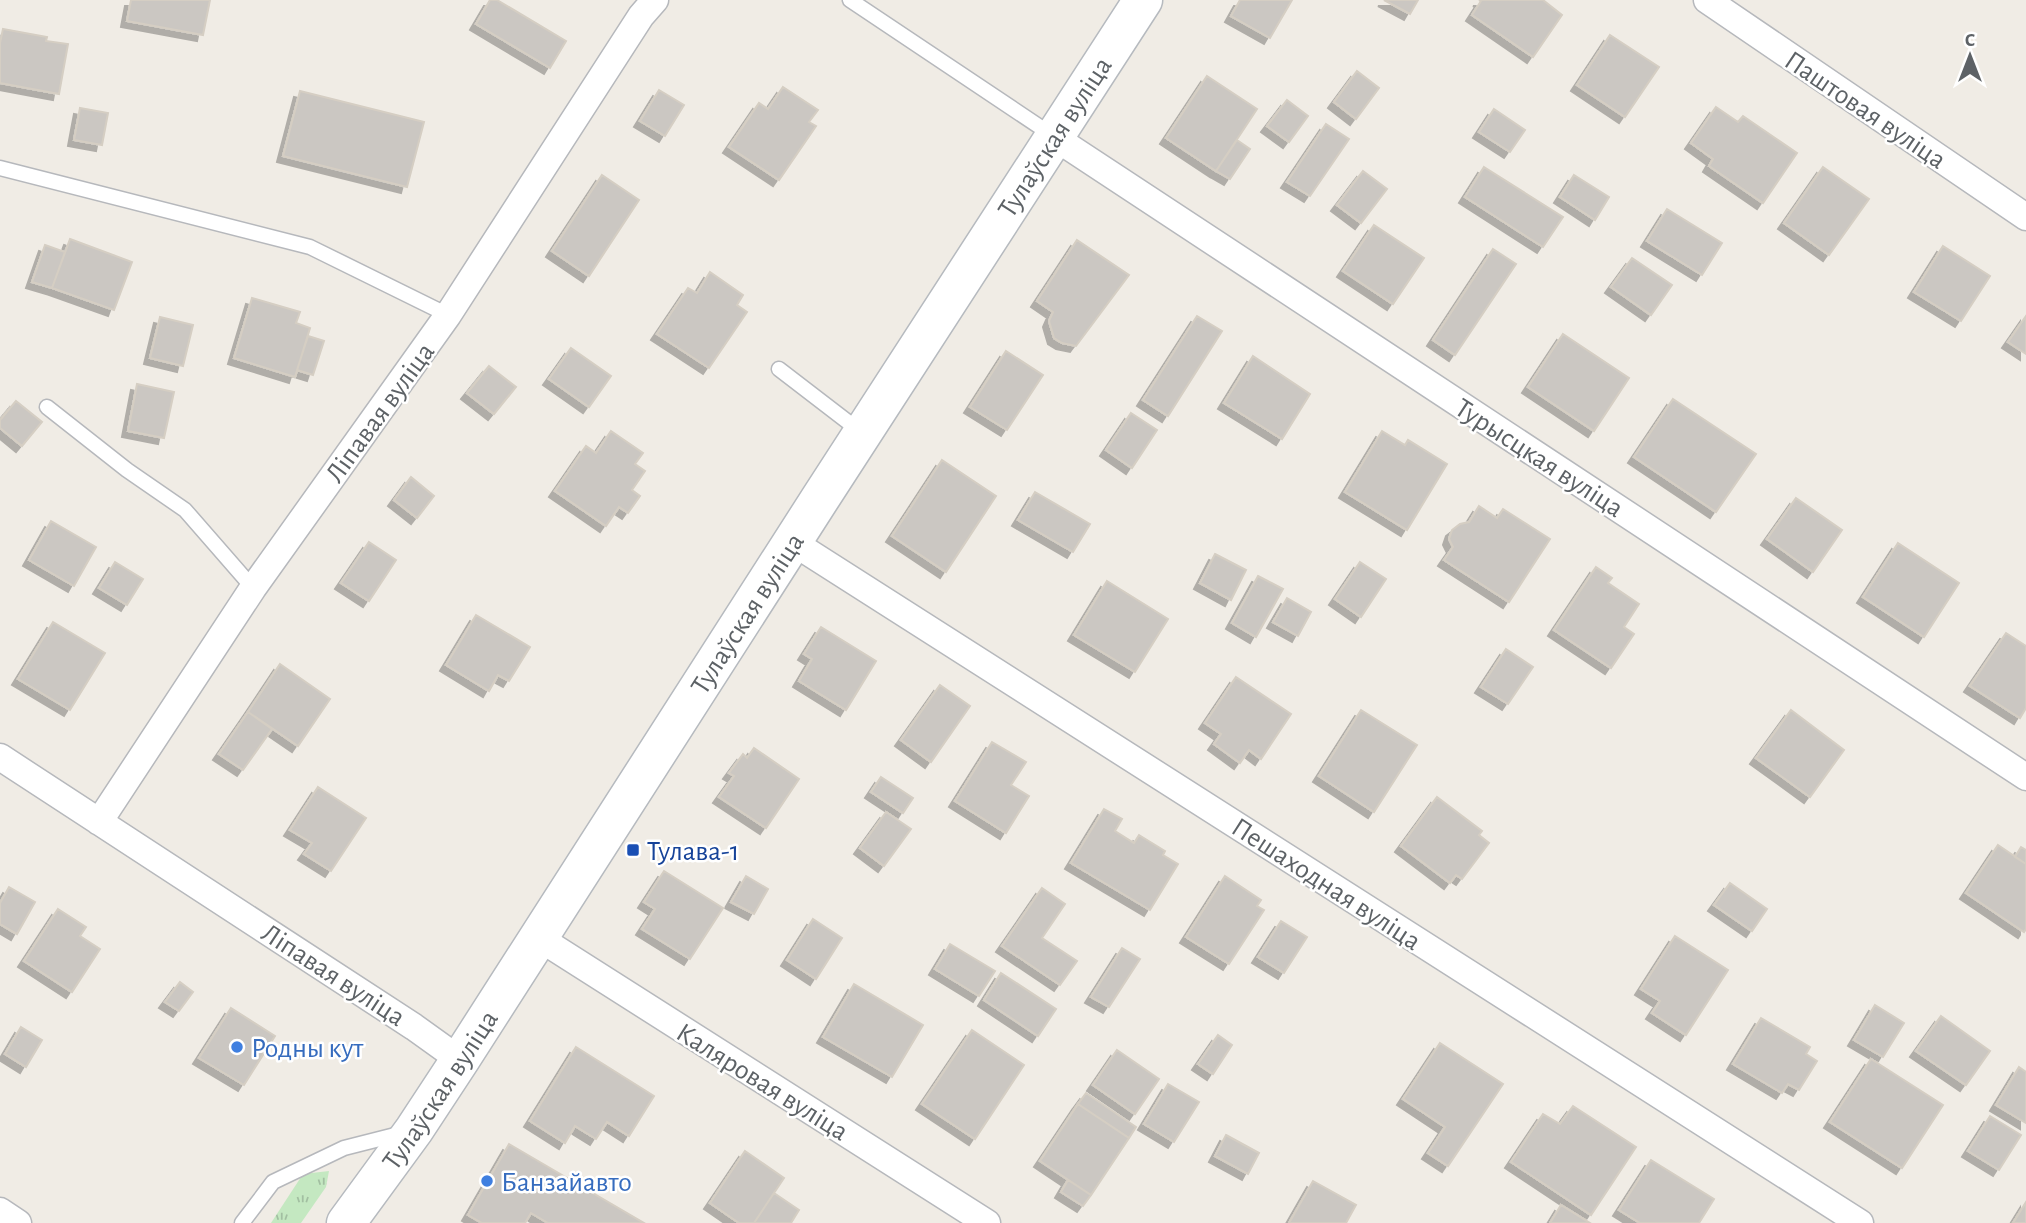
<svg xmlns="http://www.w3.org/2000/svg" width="2026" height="1223" font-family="'Alegreya Sans',sans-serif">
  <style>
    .grass { fill: url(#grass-tufts) }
    .building { fill: #cbc7c2; stroke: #d5cec3; stroke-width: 2; filter: url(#shadow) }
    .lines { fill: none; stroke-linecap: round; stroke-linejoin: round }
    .lane-casing { stroke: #b6b8bc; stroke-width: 17 }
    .street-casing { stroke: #b6b8bc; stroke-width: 29 }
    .secondary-casing { stroke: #b6babf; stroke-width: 41 }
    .lane { stroke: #fff; stroke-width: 14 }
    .street { stroke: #fff; stroke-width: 26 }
    .secondary { stroke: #fff; stroke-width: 38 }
    .transit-dot { fill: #1a4fb4; stroke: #fff; stroke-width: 2.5 }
    .shop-dot { fill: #3f7fe0; stroke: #fff; stroke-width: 2.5 }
    .labels { text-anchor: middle; stroke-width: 5; stroke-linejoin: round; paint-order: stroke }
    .street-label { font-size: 28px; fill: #5d6266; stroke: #fff }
    .transit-label { font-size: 28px; fill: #164399; stroke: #fff; text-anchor: start }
    .shop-label { font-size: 28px; fill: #366cbe; stroke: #fff; text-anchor: start }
  </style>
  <defs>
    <pattern id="grass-tufts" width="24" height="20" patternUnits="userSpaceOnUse" patternTransform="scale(1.75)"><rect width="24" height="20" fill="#c4e8c1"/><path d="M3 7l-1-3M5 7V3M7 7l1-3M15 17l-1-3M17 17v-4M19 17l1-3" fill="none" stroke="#a2bfa1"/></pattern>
    <filter id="shadow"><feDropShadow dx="-6" dy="6" stdDeviation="0" flood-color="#0004"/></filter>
  </defs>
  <rect width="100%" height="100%" fill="#f0ece5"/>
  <!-- grass -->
  <path class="grass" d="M329 1171 326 1187 301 1223H271L303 1174Z"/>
  <!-- building -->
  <path class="building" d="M131 0H210L203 35 127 21Z
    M490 0H497L566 41 550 68 476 24Z
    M1240 0H1292L1270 38 1231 16Z
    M1384 0H1418L1410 14Z
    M1479 0H1543L1562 15 1533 57 1472 15 1481 1Z
    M3 29 47 37 46 41 68 44 59 94 0 83V43Z
    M1610 35 1659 67 1625 117 1577 85Z
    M1357 71 1379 88 1356 119 1334 102Z
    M1207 76 1257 109 1216 171 1166 138Z
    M783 87 818 110 809 122 816 126 779 180 729 147 759 103 768 109Z
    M659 90 684 105 665 136 640 121Z
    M300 91 424 122 407 187 283 156Z
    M1287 100 1308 116 1289 142 1267 126Z
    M1716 107 1738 122 1743 116 1797 153 1763 203 1709 166 1713 159 1691 143Z
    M80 108 108 113 102 145 74 140Z
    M1494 109 1525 130 1510 152 1479 132Z
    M1326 124 1349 139 1310 196 1287 182Z
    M1237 140 1250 149 1230 179 1216 171Z
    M1484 167 1563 217 1543 247 1465 197Z
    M1823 167 1869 199 1829 255 1784 223Z
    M1363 171 1387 189 1361 223 1337 205Z
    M602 175 639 200 589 276 552 251Z
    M1574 175 1609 197 1595 220 1560 197Z
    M1667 209 1722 243 1702 275 1647 241Z
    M1374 225 1424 258 1393 304 1343 271Z
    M70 239 132 262 114 310 52 288Z
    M1077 240 1129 275 1076 346 1062 343 1054 338 1049 321 1053 312 1037 301Z
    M45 245 65 252 52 288 32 282Z
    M1943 246 1990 276 1961 321 1914 292Z
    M1493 249 1516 264 1455 355 1433 340Z
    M1632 258 1672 285 1651 315 1611 287Z
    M710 272 743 295 737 305 747 312 709 368 657 334 688 288 697 293Z
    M252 298 300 312 296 323 310 328 295 377 234 358Z
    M1197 316 1222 331 1168 416 1143 400Z
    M2026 316V354L2008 342Z
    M160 317 193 325 183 366 150 358Z
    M1563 334 1629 378 1594 431 1528 387Z
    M308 336 324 341 313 375 297 370Z
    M571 348 611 376 589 407 549 379Z
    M1006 351 1043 375 1007 430 970 407Z
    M1253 356 1310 394 1282 439 1224 403Z
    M489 366 516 387 494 414 467 393Z
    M137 384 174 392 164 438 128 431Z
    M1673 399 1756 454 1716 512 1634 457Z
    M16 401 42 422 22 446 0 428V420Z
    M1131 413 1157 430 1132 468 1106 450Z
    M611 431 643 453 635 464 645 471 632 490 640 496 628 513 619 507 606 526 555 491 586 446 596 453Z
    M1382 431 1405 445 1408 440 1447 464 1407 530 1345 492Z
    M942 460 996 496 946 572 892 536Z
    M411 477 434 496 417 518 394 500Z
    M1035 492 1090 524 1073 552 1018 520Z
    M1796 498 1842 530 1813 572 1767 539Z
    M1479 506 1497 518 1503 509 1550 539 1509 602 1444 560 1453 547 1449 539 1452 530 1460 524 1469 522Z
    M51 521 96 547 74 586 29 560Z
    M369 542 396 560 369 601 341 583Z
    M1898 543 1959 583 1924 637 1863 597Z
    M1215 554 1246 570 1231 600 1200 583Z
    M115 562 143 579 127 605 99 588Z
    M1360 562 1386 579 1361 617 1335 599Z
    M1596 567 1612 578 1608 583 1639 604 1624 627 1634 634 1611 668 1554 630Z
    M1258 576 1283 589 1256 637 1232 623Z
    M1107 581 1168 619 1135 672 1074 635Z
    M1287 598 1311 612 1298 636 1273 622Z
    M476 615 530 647 509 681 498 675 489 691 446 665Z
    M53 622 105 653 70 710 18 679Z
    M821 627 876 661 846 710 799 681 812 659 804 654Z
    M2006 633 2026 646V708L2020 718 1970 686Z
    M1506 649 1533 667 1508 704 1481 687Z
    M280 664 330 699 298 746 248 712Z
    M1236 677 1291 714 1261 759 1249 750 1240 763 1214 744 1221 734 1205 723Z
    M940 685 970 706 931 762 901 740Z
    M1361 710 1417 745 1374 812 1319 776Z
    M1791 710 1844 750 1810 797 1756 758Z
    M248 712 272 729 243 770 219 754Z
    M992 742 1026 762 1011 785 1029 796 1006 833 955 801Z
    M754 748 799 779 766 828 719 797 734 776 729 773 743 754 747 758Z
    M881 777 913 798 903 813 871 792Z
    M318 787 366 818 331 871 304 854 312 843 290 830Z
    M1437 797 1482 831 1479 835 1489 843 1462 879 1456 875 1450 883 1401 846Z
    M1104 809 1122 819 1115 831 1134 843 1139 835 1165 851 1163 855 1178 864 1150 910 1071 863Z
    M886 812 911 829 884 866 860 848Z
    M1998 845 2026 864V929L2024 932 1966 893Z
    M2021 847 2026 850V864L2015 857Z
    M664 871 723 908 690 959 642 929 655 909 644 902Z
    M746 876 768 889 754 914 731 902Z
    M1225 876 1261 900 1257 906 1264 910 1229 964 1186 937Z
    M1730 883 1767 909 1752 931 1714 905Z
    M9 887 35 902 17 934 0 924V903Z
    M1042 888 1065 904 1042 938 1077 961 1060 985 1002 946Z
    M58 909 86 927 80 936 100 949 72 992 24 961Z
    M813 919 842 938 816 979 787 960Z
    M1281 921 1307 937 1284 973 1258 957Z
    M1675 936 1728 970 1686 1035 1652 1013 1660 1001 1641 989Z
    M950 944 995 971 979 996 935 969Z
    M1122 948 1140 959 1109 1007 1091 997Z
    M1001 973 1056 1009 1038 1036 984 1000Z
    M180 982 193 992 179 1011 165 1002Z
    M854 984 923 1025 892 1077 823 1037Z
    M1875 1005 1904 1023 1883 1057 1854 1040Z
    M231 1008 275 1036 244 1085 199 1058Z
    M1941 1016 1990 1051 1966 1085 1916 1051Z
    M1761 1018 1810 1047 1806 1054 1817 1061 1799 1090 1788 1084 1782 1093 1733 1064Z
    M21 1027 42 1040 26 1067 5 1054Z
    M972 1030 1024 1065 975 1139 922 1104Z
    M1218 1035 1232 1045 1213 1074 1198 1064Z
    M1440 1043 1503 1084 1448 1166 1428 1153 1445 1127 1403 1099Z
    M576 1047 654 1096 629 1136 607 1122 596 1139 575 1126 565 1143 530 1121Z
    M1117 1050 1159 1079 1135 1114 1093 1085Z
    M1871 1059 1943 1105 1902 1168 1830 1122Z
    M2019 1067 2026 1072V1123L1996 1105Z
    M1168 1084 1199 1102 1174 1142 1144 1124Z
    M1086 1093 1136 1127 1129 1138 1078 1104Z
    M1078 1104 1129 1138 1091 1195 1040 1161Z
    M1573 1106 1636 1147 1591 1215 1511 1162 1543 1114 1560 1124Z
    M1990 1116 2021 1135 1999 1170 1968 1151Z
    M1226 1135 1259 1153 1248 1174 1215 1156Z
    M509 1144 644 1223H548L531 1213 525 1223H482L468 1215Z
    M745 1151 784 1178 754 1223H739L710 1203Z
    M1651 1160 1714 1199 1699 1223H1640L1619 1210Z
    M1068 1180 1091 1195 1083 1206 1061 1192Z
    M1313 1181 1356 1205 1346 1223H1289Z
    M774 1193 799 1210 791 1223H754Z
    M2026 1202V1223H2013Z
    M1561 1205 1590 1223H1550Z"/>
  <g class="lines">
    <defs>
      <path id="lane" d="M850 0 1052 135
        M0 168 310 247 448 315
        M779 369 861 432
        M47 407 127 470 185 510 253 588
        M242 1223 273 1182 344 1148 403 1133"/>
      <path id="street" d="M1707 0 2026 217
        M1054 137 2026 777
        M794 543 1860 1223
        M0 757 414 1027 460 1060
        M99 822 253 588 448 315 641 16 655 0
        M539 938 987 1223
        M0 1211 18 1223"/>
      <g id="secondary">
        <path id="s1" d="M346 1223 414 1130 460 1060C687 706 913 352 1143 0"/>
      </g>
    </defs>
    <!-- lane casing -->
    <use href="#lane" class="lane-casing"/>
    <!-- street casing -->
    <use href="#street" class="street-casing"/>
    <!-- secondary casing -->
    <use href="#secondary" class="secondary-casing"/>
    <!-- lane -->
    <use href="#lane" class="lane"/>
    <!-- street -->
    <use href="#street" class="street"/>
    <!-- secondary -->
    <use href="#secondary" class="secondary"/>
  </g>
  <!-- markers -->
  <rect class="transit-dot" x="626" y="843" width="14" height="14" rx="3.5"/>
  <g class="shop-dot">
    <circle cx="237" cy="1047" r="7"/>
    <circle cx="487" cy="1181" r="7"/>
  </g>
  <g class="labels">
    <!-- street labels -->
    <g class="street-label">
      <text transform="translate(1866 109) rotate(34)" y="10">Паштовая вуліца</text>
      <text dy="10" stroke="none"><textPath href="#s1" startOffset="1297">Тулаўская вуліца</textPath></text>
      <text transform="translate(379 412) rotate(-54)" y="10">Ліпавая вуліца</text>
      <text transform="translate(1540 457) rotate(33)" y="10">Турысцкая вуліца</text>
      <text dy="10" stroke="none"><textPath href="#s1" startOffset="730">Тулаўская вуліца</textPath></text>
      <text transform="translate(1327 883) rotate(33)" y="10">Пешаходная вуліца</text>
      <text transform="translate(334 974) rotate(33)" y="10">Ліпавая вуліца</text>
      <text transform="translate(763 1081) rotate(32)" y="10">Каляровая вуліца</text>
      <text dy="10" stroke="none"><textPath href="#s1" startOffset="163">Тулаўская вуліца</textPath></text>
    </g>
    <!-- transit labels -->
    <g class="transit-label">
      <text x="647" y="860">Тулава-1</text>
    </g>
    <!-- shop labels -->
    <g class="shop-label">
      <text x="251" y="1057">Родны кут</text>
      <text x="501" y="1191">Банзайавто</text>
    </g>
  </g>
  <!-- north arrow -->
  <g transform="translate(1970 56)" stroke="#ffffff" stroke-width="5" paint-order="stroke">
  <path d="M0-5L12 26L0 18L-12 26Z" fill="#5d6266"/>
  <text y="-10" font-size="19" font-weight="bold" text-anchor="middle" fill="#5d6266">С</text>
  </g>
</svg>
